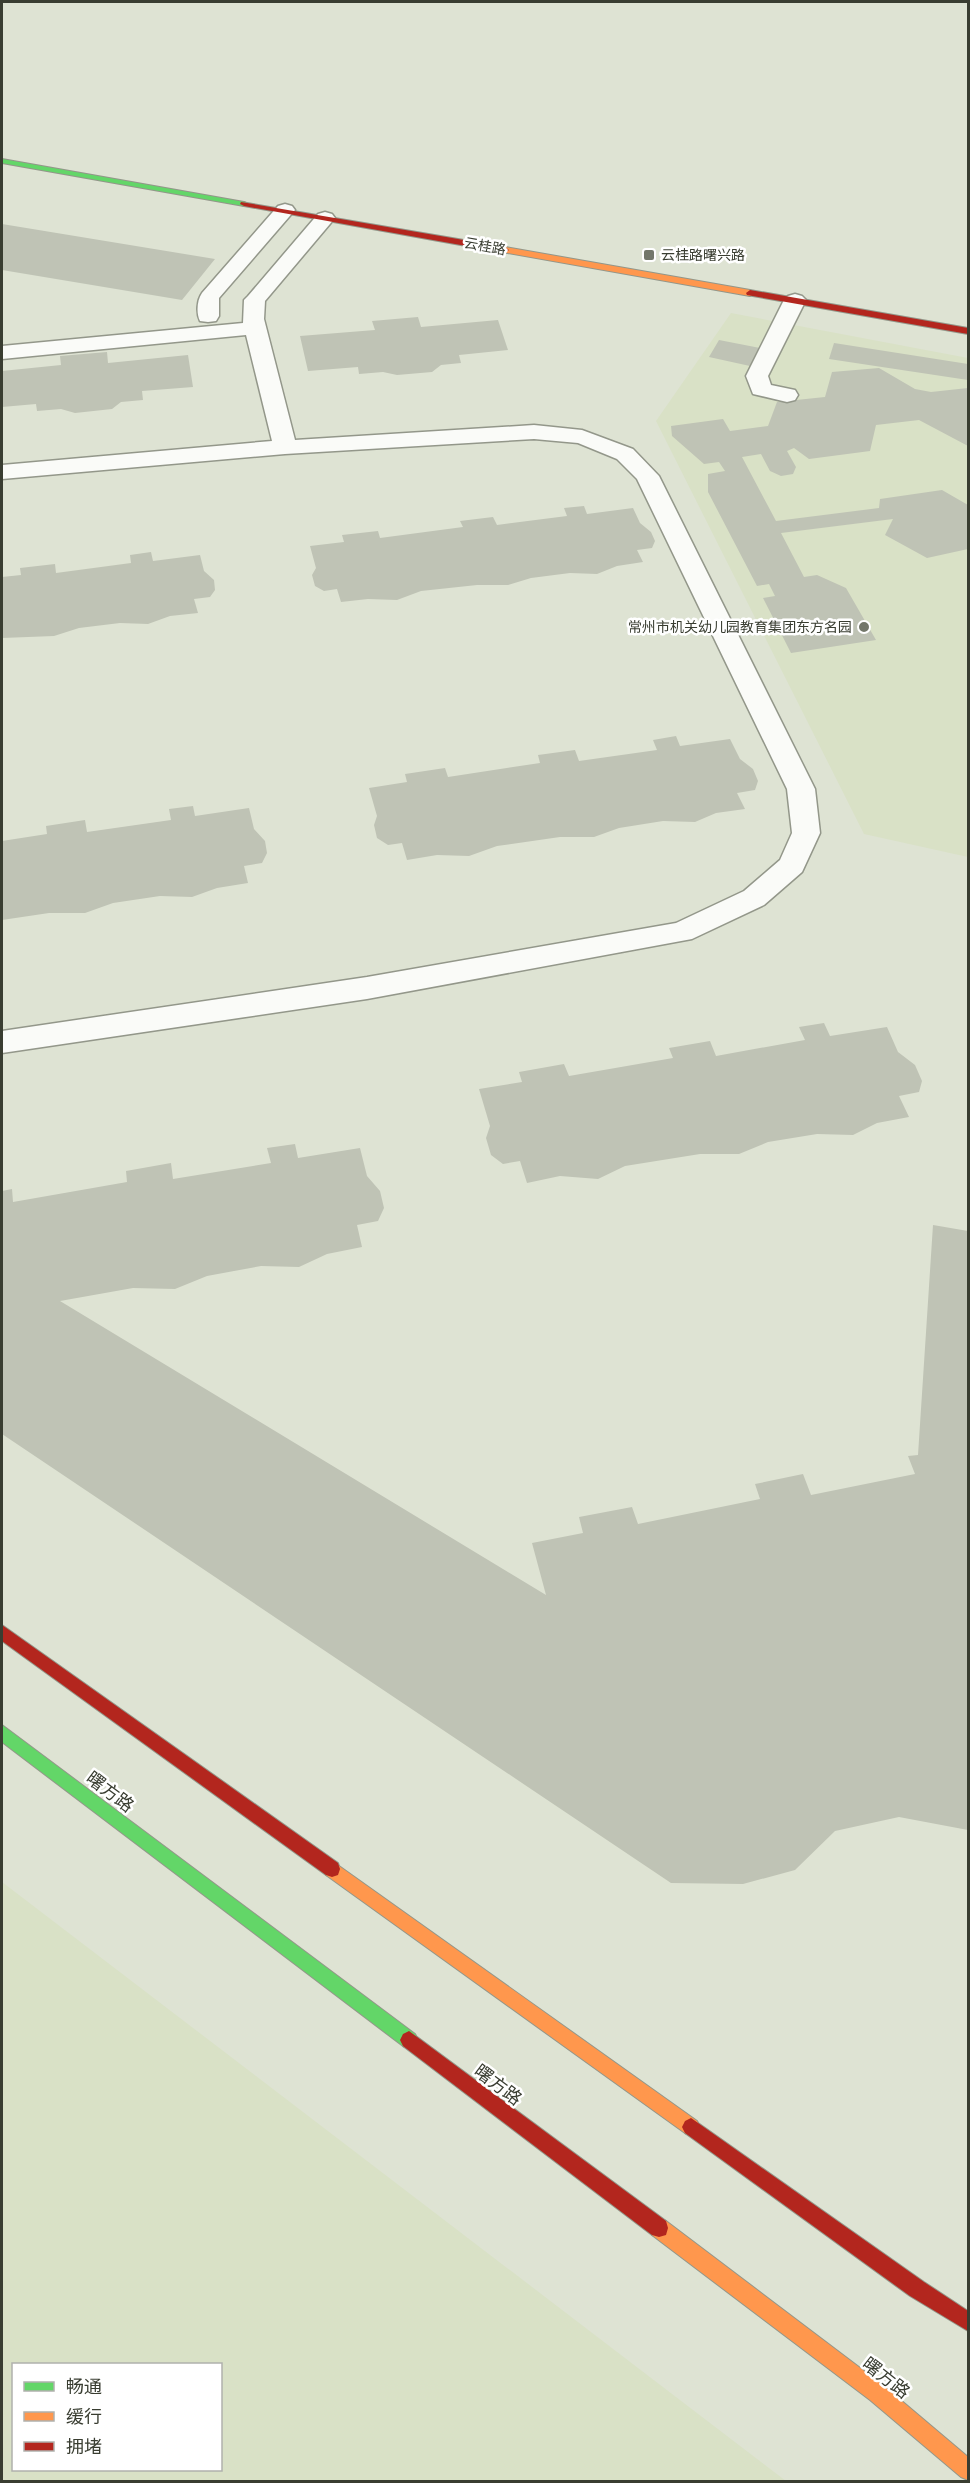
<svg xmlns="http://www.w3.org/2000/svg" width="970" height="2483" font-family="'Varela Round','Noto Sans SC',sans-serif">
  <style>
    .built { fill: #d9e1c6; fill-rule: evenodd }
    .building { fill: #bfc3b5 }
    .lines { fill: none; stroke-linecap: round; stroke-linejoin: round }
    .lane-casing { stroke: #93978a; stroke-width: 3 }
    .fast-casing { stroke: #93978a; stroke-width: 2 }
    .slow-casing { stroke: #93978a; stroke-width: 2 }
    .jam-casing { stroke: #93978a; stroke-width: 2 }
    .lane { fill: #fafbf8; fill-rule: evenodd }
    .fast { fill: #63d668; fill-rule: evenodd }
    .slow { fill: #ff974d; fill-rule: evenodd }
    .jam { fill: #b3261e; fill-rule: evenodd }
    .poi-dot { fill: #73776a; stroke: #fff; stroke-width: 2 }
    .labels { text-anchor: middle; stroke-width: 5; stroke-linejoin: round; paint-order: stroke }
    .far-street-label { font-size: 14px; fill: #393d31; stroke: #fff }
    .far-poi-label { font-size: 14px; fill: #393d31; stroke: #fff; text-anchor: start }
    .near-street-label { font-size: 18px; fill: #393d31; stroke: #fff }
  </style>
  <rect width="100%" height="100%" fill="#dee3d3"/>
  <!-- built -->
  <path class="built" d="M731 313 968 358V857L864 834 656 421Z
    M2 1882 786 2481H2ZM14 2364H220V2470H14Z"/>
  <!-- building -->
  <path class="building" d="M2 224 215 259 182 300 2 270Z
    M418 317 421 327 498 320 508 350 459 355 461 363 441 365 432 372 397 375 383 372 359 374 358 367 308 371 300 336 375 330 372 321Z
    M719 340 760 348 750 366 709 357Z
    M834 343 968 364V380L829 359Z
    M107 352 108 363 188 355 193 387 142 391 143 400 121 402 112 409 75 413 61 409 37 411 36 404 2 407V371L61 365 60 356Z
    M879 368 915 389 931 392 968 388V446L919 420 876 425 870 451 809 459 794 448 787 451 796 467 793 474 781 476 770 471 761 454 742 457 776 521 879 508 880 499 942 490 968 505V549L927 558 885 535 893 519 781 533 804 577 817 575 846 588 876 640 791 653 763 598 775 596 769 584 757 586 708 492V474L725 471 719 462 704 464 672 436 671 426 723 419 730 431 768 426 777 402 825 397 832 372Z
    M584 506 587 514 633 508 640 523 651 532 655 541 652 548 637 550 643 562 617 566 597 574 570 573 531 578 508 585H477L421 591 397 600 368 599 341 602 337 589 324 591 315 586 312 575 316 568 310 546 344 542 342 535 378 531 380 538 463 527 460 521 493 517 497 525 567 516 564 508Z
    M151 552 153 561 200 555 204 571 214 580 215 590 210 597 194 599 198 613 170 616 148 624 120 623 79 628 54 636 2 638V577L21 575 20 568 55 564 56 573 131 563 130 555Z
    M676 736 680 746 730 739 740 759 753 769 758 781 755 790 737 793 745 809 716 813 695 822 663 821 619 828 594 837H560L497 846 469 856 437 855 407 860 402 843 388 845 377 838 374 825 377 816 369 788 407 782 405 774 445 768 448 777 540 763 538 755 575 750 579 761 657 750 653 740Z
    M193 806 195 816 249 808 254 829 265 841 267 853 262 863 244 866 248 883 217 888 192 897 160 896 113 903 85 913H49L2 920V841L47 834 46 826 85 820 87 832 171 820 169 809Z
    M824 1023 830 1036 887 1027 898 1052 915 1065 922 1081 919 1092 899 1096 909 1117 877 1123 853 1135 817 1134 768 1142 739 1154H700L625 1166 598 1179 560 1176 527 1183 520 1161 503 1164 491 1155 486 1138 490 1126 479 1089 522 1082 519 1072 564 1064 569 1076 673 1058 669 1048 710 1041 716 1056 805 1040 799 1027Z
    M295 1144 298 1158 360 1148 367 1176 380 1191 384 1208 378 1221 357 1225 362 1247 327 1254 299 1267 261 1266 207 1276 175 1289 133 1288 60 1301 546 1595 532 1543 583 1533 579 1517 632 1507 638 1524 760 1499 755 1484 803 1474 811 1495 915 1474 908 1456 918 1455 933 1225 968 1231V1830L899 1817 835 1831 795 1870 743 1884 671 1883 2 1434V1191L12 1189 13 1202 127 1182 126 1171 171 1163 173 1179 271 1163 267 1148Z"/>
  <g class="lines">
    <defs>
      <path id="lane" d="M285 204 292 206 295 210 219 298V316L216 321 208 322 200 321C196 313 197 300 202 293L278 206Z
        M325 212 332 214 335 218 265 301 264 319 295 440 534 425 582 430 633 449 659 476 815 789 820 833 802 872 764 905 692 939 367 999 2 1053V1031L367 977 676 923 744 891 780 860 792 833 787 789 637 479 617 459 578 443 534 439 285 454 2 479V465L272 441 246 335 2 359V346L243 323 244 300 248 296 318 214Z
        M795 294 802 296 806 300 768 376 771 385 795 390 798 395 795 400 787 402 753 394 746 376 784 300 788 296Z"/>
      <path id="fast" d="M2 159 244 202 248 204 244 206 2 163Z
        M2 1725 415 2034 418 2040 415 2046 409 2049 403 2046 2 1742Z"/>
      <path id="slow" d="M505 247 750 290 754 293 750 296 502 252V248Z
        M332 1861 697 2121 700 2127 697 2133 691 2136 685 2133 326 1875 324 1869 326 1863Z
        M659 2219 666 2221 884 2386 968 2457V2480L961 2477 870 2400 652 2235 650 2228 652 2221Z"/>
      <path id="jam" d="M241 202 505 247 509 250 505 253 244 206 240 204Z
        M750 290 968 328V334L747 295 746 293Z
        M2 1625 338 1863 340 1869 338 1875 332 1877 326 1875 2 1641Z
        M409 2031 666 2221 668 2228 666 2235 659 2237 652 2235 403 2046 400 2040 403 2034Z
        M691 2118 924 2282 968 2311V2331L910 2296 685 2133 682 2127 685 2121Z"/>
    </defs>
    <!-- lane casing -->
    <use href="#lane" class="lane-casing"/>
    <!-- fast casing -->
    <use href="#fast" class="fast-casing"/>
    <!-- slow casing -->
    <use href="#slow" class="slow-casing"/>
    <!-- jam casing -->
    <use href="#jam" class="jam-casing"/>
    <!-- lane -->
    <use href="#lane" class="lane"/>
    <!-- fast -->
    <use href="#fast" class="fast"/>
    <!-- slow -->
    <use href="#slow" class="slow"/>
    <!-- jam -->
    <use href="#jam" class="jam"/>
  </g>
  <!-- markers -->
  <g class="poi-dot">
    <rect x="643" y="249" width="12" height="12" rx="3"/>
    <circle cx="864" cy="627" r="6"/>
  </g>
  <g class="labels">
    <!-- far-street labels -->
    <g class="far-street-label">
      <text transform="translate(485 246) rotate(10)" y="5">云桂路</text>
    </g>
    <!-- far-poi labels -->
    <g class="far-poi-label">
      <text x="661" y="260">云桂路曙兴路</text>
      <text x="852" y="632" text-anchor="end">常州市机关幼儿园教育集团东方名园</text>
    </g>
    <!-- near-street labels -->
    <g class="near-street-label">
      <text transform="translate(110 1792) rotate(37)" y="6">曙方路</text>
      <text transform="translate(498 2085) rotate(37)" y="6">曙方路</text>
      <text transform="translate(886 2378) rotate(38)" y="6">曙方路</text>
    </g>
  </g>
  <!-- border -->
  <rect width="970" height="2483" fill="none" stroke="#393d31" stroke-width="6"/>
  <!-- legend -->
  <rect x="12" y="2363" width="210" height="108" fill="#ffffff" stroke="#b0b1ad" stroke-width="1.5"/>
  <rect x="24" y="2382" width="30" height="9" fill="#63d668" stroke="#b0b1ad" stroke-width="1.5"/>
  <text x="66" y="2393" font-size="18" fill="#393d31">畅通</text>
  <rect x="24" y="2412" width="30" height="9" fill="#ff974d" stroke="#b0b1ad" stroke-width="1.5"/>
  <text x="66" y="2423" font-size="18" fill="#393d31">缓行</text>
  <rect x="24" y="2442" width="30" height="9" fill="#b3261e" stroke="#b0b1ad" stroke-width="1.5"/>
  <text x="66" y="2453" font-size="18" fill="#393d31">拥堵</text>
</svg>
